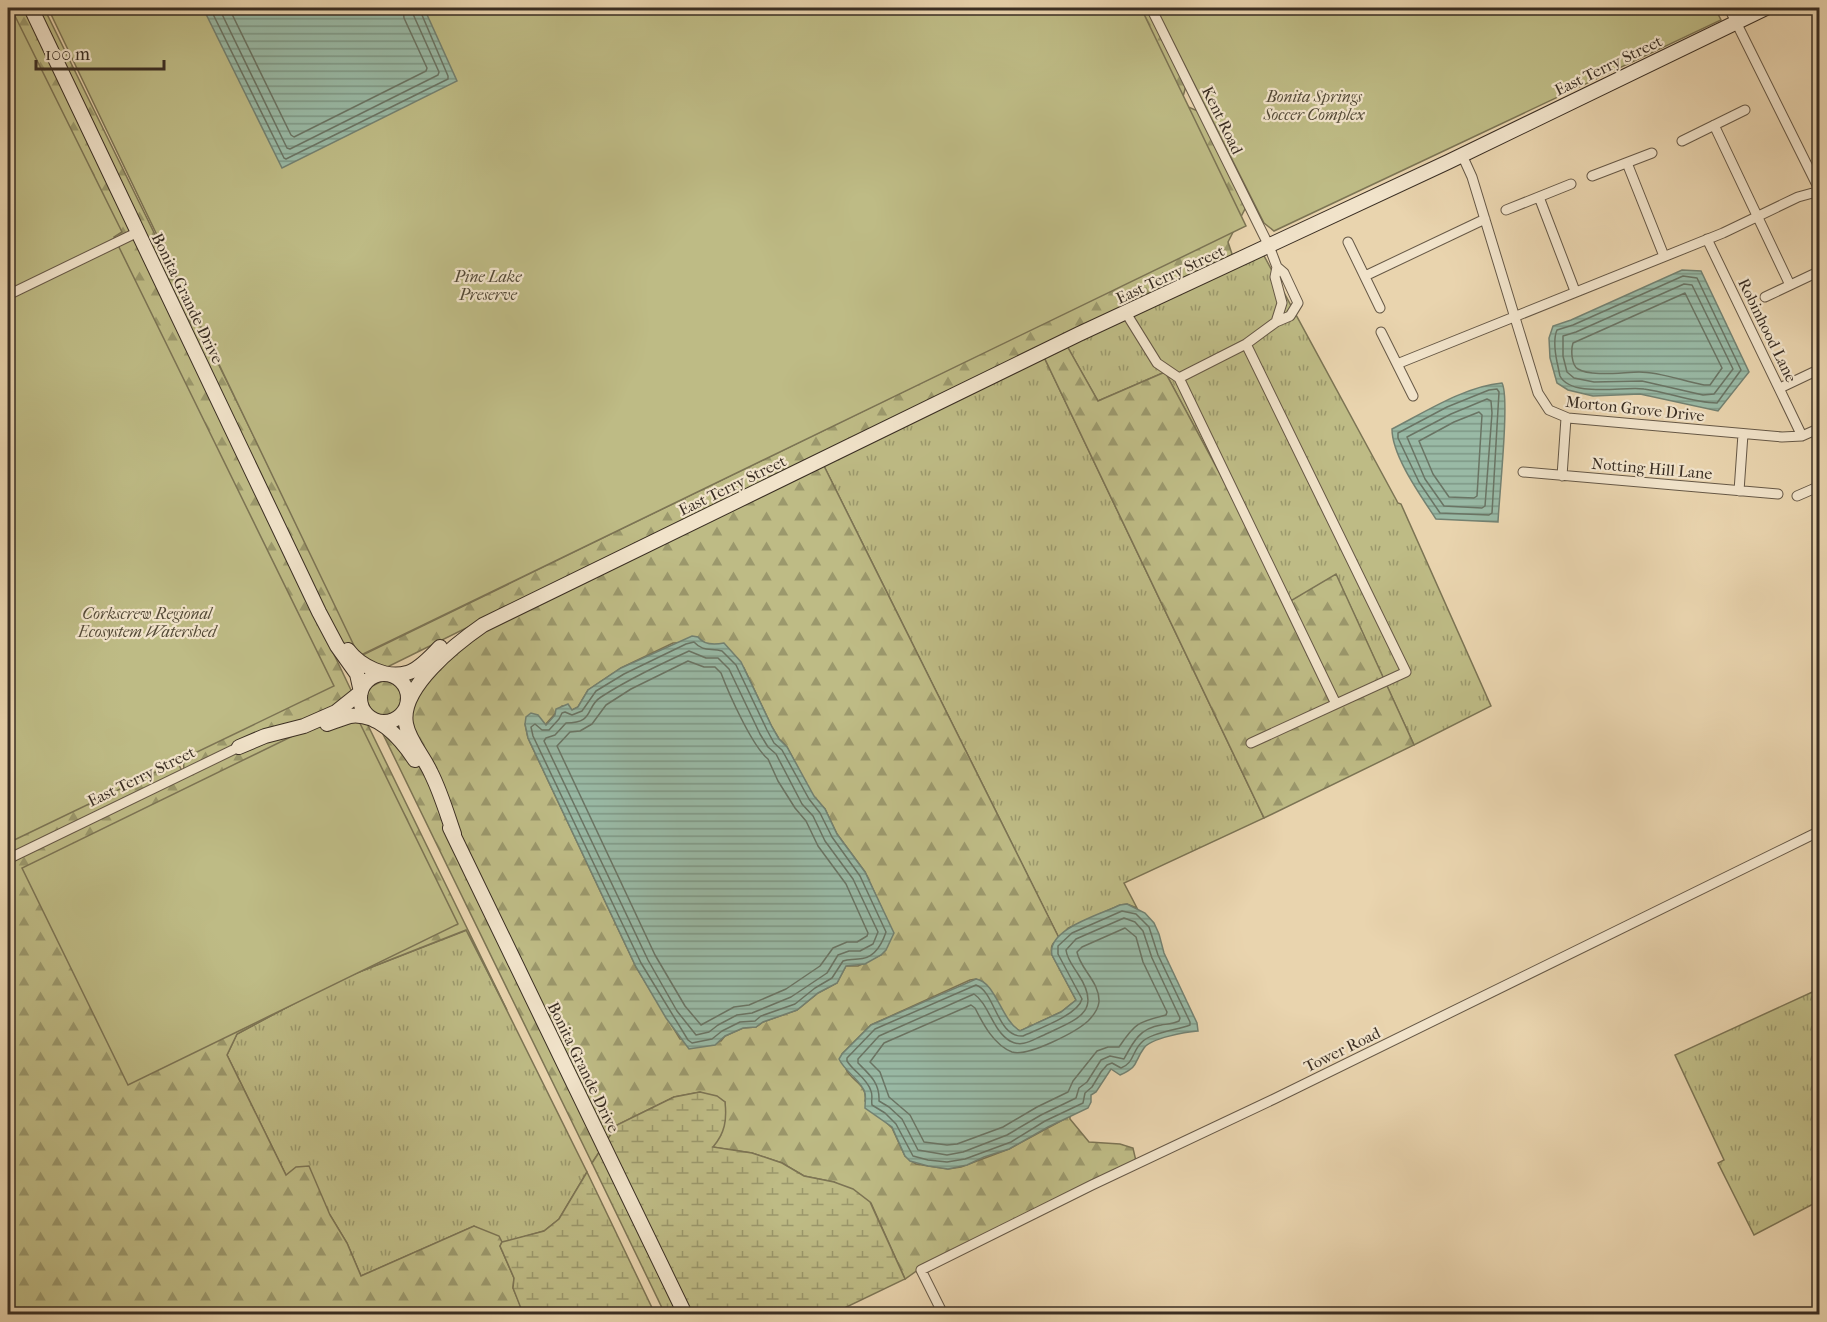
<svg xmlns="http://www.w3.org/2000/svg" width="1827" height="1322" font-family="'IM FELL French Canon',serif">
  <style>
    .grass { fill: url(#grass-tufts); stroke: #7c7454; stroke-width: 1.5 }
    .forest { fill: url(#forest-firs); stroke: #7c7454; stroke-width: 1.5; fill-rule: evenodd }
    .wetland { fill: url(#wetland-marsh); stroke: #7c7454; stroke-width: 1.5 }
    .park { fill: #bebb85; stroke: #7c7454; stroke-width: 1.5 }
    .water { fill: url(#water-rules); stroke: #738171; stroke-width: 1.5 }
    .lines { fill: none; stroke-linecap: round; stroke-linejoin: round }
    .shore { stroke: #6a7464; stroke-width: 1.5 }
    .street-casing { stroke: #665846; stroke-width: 11 }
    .secondary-casing { stroke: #3a2e23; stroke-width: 16 }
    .street { stroke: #f1e3ca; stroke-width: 9 }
    .secondary { stroke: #f1e3ca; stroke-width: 14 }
    .labels { text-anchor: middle; stroke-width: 4.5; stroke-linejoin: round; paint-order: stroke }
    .street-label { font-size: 16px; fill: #3a2e23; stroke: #f1e3ca }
    .park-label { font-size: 16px; font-style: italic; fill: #544a37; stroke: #f1e3ca }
  </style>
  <defs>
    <pattern id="grass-tufts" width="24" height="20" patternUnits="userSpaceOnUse" patternTransform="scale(1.5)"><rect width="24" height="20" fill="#bebb85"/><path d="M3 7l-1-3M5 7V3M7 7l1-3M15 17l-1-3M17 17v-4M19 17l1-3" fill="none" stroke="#9b986c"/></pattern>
    <pattern id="forest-firs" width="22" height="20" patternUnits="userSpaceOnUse" patternTransform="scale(1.5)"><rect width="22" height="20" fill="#bebb85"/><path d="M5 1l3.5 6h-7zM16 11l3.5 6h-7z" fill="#9b986c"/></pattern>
    <pattern id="wetland-marsh" width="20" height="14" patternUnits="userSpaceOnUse" patternTransform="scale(1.5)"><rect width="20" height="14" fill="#bebb85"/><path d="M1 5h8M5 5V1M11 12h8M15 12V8" fill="none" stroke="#9b986c"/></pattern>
    <pattern id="water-rules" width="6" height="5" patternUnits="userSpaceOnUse" patternTransform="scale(1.5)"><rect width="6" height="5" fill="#99b9a5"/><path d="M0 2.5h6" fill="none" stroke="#7e9786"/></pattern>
  </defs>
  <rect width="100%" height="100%" fill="#e9d4ae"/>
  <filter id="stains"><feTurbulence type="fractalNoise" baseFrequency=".00333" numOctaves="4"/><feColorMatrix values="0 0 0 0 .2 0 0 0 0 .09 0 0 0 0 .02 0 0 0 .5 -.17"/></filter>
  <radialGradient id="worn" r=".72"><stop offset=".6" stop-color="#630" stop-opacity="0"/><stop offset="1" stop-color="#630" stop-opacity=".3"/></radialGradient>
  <!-- grass -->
  <path class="grass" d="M1263 254 1398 503 1401 504 1491 706 1414 745 1336 575 1289 603 1165 372 1098 401 1067 346Z
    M1044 357 1264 818 1124 883 1137 908 1127 904 1120 905 1068 928 1059 938 823 464Z
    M467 930 587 1172 559 1219 544 1231 502 1243 474 1226 361 1276 347 1243 330 1215 286 1175 227 1055 237 1034 336 981Z
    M1819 989V1201L1754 1235 1718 1163 1724 1160 1675 1055Z"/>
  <!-- forest -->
  <path class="forest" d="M8 8H26L360 709 507 1010 466 930 336 981 237 1034 227 1055 286 1175 296 1167 309 1166 330 1215 347 1243 361 1276 474 1226 499 1236 502 1242 500 1246 514 1278 513 1288 524 1314H8ZM103 613 183 739 184 775Z
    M36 8H44L360 653 363 655 1214 240 1133 8H1152L1187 82 1181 104 1198 111 1246 207 1228 242 1233 257 705 510 357 682Z
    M1067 346 1098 401 1165 372 1289 602 1336 574 1414 745 1264 818 1044 357Z
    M823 464 1059 938C1052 943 1050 947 1052 955L1076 1000 1061 1012 1020 1031C999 1020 998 990 976 979L970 980 871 1025 842 1054C843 1058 844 1064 846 1069 851 1081 868 1084 865 1101L892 1128 905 1156 916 1164 948 1169 961 1167 1009 1149 1070 1116V1119L1089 1142 1120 1144 1133 1148 1136 1161 918 1270 905 1279 871 1203 834 1182 804 1176 782 1163 752 1153 712 1147 725 1120V1102L700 1092 674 1097 617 1125 592 1163 362 691ZM702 642 709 645 724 644 744 668 772 727 779 739 787 747 813 796 825 809 837 834 865 872 893 933 881 955 858 966H846L837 983 818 993 797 1010 763 1022 756 1027 743 1028 725 1036 721 1041 680 1039 636 967 528 738 525 724 537 715 545 725 562 706H566L572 710 578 707 588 690 621 668 673 643Z"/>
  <!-- wetland -->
  <path class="wetland" d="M700 1092 717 1096 725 1102C727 1120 725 1133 713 1147L752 1153 782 1163 804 1176 834 1182 853 1189 870 1202 905 1279 832 1314H665L592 1163 617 1125 674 1097Z
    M587 1172 655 1314H524L522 1311 513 1288 514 1278 500 1246 502 1242 544 1231 559 1219Z"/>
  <!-- park -->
  <path class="park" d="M8 8H11L122 232 114 237 334 686 8 843Z
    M48 8H1141L1246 226 359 656Z
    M1156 8H1715L1721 20 1274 231 1264 223Z
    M352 707 458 924 128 1085 22 868Z"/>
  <!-- water -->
  <path class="water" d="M203 8H424L457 81 282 168Z
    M1682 270 1701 271 1749 372 1718 411 1640 394 1593 396 1568 390 1557 383 1550 358 1549 338 1553 326 1571 320Z
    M1502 383C1510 397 1499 498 1498 522L1436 519C1421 496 1392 456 1392 429 1425 412 1466 386 1502 383Z
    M692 636 698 637C704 645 714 645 724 643L741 662 772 727 779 739 787 747 814 796 825 809 837 834 865 872 894 933 886 950 881 955 865 964 846 966 837 983 818 993 797 1010 763 1022 756 1027 743 1028 725 1036 715 1045 689 1049 666 1018 636 967 528 738 525 724 526 717 531 713 538 715 546 725 555 715 556 709 568 704 572 710 578 707 588 690 621 668Z
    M1127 904 1145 913 1154 923 1159 934 1164 953 1197 1023 1198 1031C1186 1032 1151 1038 1144 1048 1133 1063 1140 1066 1120 1075L1111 1069 1096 1092 1091 1095V1102L1088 1108 1048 1127 1009 1149 984 1157 967 1165 948 1169 928 1166 910 1161 905 1156 892 1127 865 1108C865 1103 866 1097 865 1093 863 1082 845 1072 839 1059L842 1054 871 1025 976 979C996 982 1001 1020 1020 1031L1061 1012 1076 1000 1052 955C1046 929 1102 914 1120 905Z"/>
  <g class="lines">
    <!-- shore -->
    <path class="shore" d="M210 8 284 158 286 159 448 79V76L419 8
      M219 8 287 148 290 149 438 75 439 72 413 14 412 8
      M229 8 291 135 294 137 426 71 427 68 404 18 403 8
      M1683 276 1697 278 1741 370 1717 403C1693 403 1668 392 1644 389 1625 386 1571 398 1560 376 1559 372 1558 366 1557 362 1555 352 1553 339 1557 330L1573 325Z
      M1684 284 1692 285 1733 369 1714 394 1703 395 1642 381 1594 382 1574 378 1567 372 1563 356V336L1576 332Z
      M1685 293 1722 368 1710 385H1704C1682 381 1661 372 1639 372 1624 372 1591 377 1578 369 1571 365 1571 349 1573 343Z
      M1489 390 1497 389 1499 392 1492 513 1489 515 1440 513 1419 482 1398 438V433L1447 407Z
      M1487 399 1491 401 1492 413 1485 506 1482 508 1444 506 1425 479 1407 437 1451 414Z
      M1479 412 1482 415 1477 496 1474 498 1449 497 1433 474 1419 441 1454 422Z
      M694 642C703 652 710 648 722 651L736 665 767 730 774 743 782 750 809 799 820 813 832 837 860 876 886 932C882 944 874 959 858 959 852 960 849 959 843 961L832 978 815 988 795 1004 761 1016 755 1021 740 1022 722 1031 712 1039 692 1043 688 1040 641 963 533 736 531 727 535 724 542 730H549L559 719 562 713 565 712 572 715 582 711 596 691 624 674 686 644Z
      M689 651 706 658H718L729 669 760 734 768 747 776 754 802 804 813 816 825 841 853 879 878 932 873 944 860 951H849L838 955 827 973 791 997 752 1013 737 1015 718 1025 709 1032 696 1035 677 1011 648 960 544 741 546 738 555 735 566 723C595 723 585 707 601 697 629 679 659 665 689 651Z
      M688 661 704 667H715L721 673C729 694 752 746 768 759L778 781 795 808 806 821 818 846 846 884 868 933 867 936 857 942H847L833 948 820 966 786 989 749 1005 734 1007 701 1025 685 1006 655 955 557 746 570 732 580 731 592 724 606 705 631 689Z
      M1122 911 1136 914 1149 927 1158 955 1190 1022V1025C1177 1030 1149 1033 1141 1043 1132 1052 1134 1063 1121 1068L1112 1063 1107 1065 1101 1072 1092 1087 1085 1093 1083 1103 1045 1121 1011 1142 965 1159 947 1162 928 1160 913 1156 896 1124 885 1113 872 1105C871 1100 873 1096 871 1091 867 1078 854 1072 847 1061V1058L875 1029 976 985C995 991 997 1038 1023 1036 1038 1029 1078 1015 1082 999L1058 954V946L1072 933Z
      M1124 918 1135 922 1143 931 1152 958 1180 1018 1179 1021C1173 1024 1167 1024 1161 1025 1140 1028 1133 1042 1124 1059L1110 1056 1101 1060 1087 1082 1079 1088 1076 1098 1041 1115 1007 1135 963 1152 947 1155 918 1150 902 1119 889 1107 879 1101C880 1083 870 1075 858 1063V1059L879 1036 974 994C989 1004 992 1030 1010 1041 1022 1048 1032 1040 1044 1035 1075 1020 1104 1013 1078 974 1073 966 1067 959 1066 950L1076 939Z
      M1125 928 1136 937 1143 962 1167 1012 1166 1015C1138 1022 1135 1023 1119 1047H1108L1097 1051 1073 1081 1068 1092 1037 1107 1003 1127 957 1144 947 1145 924 1142 910 1115 889 1097 880 1072 870 1062 884 1043 971 1005 975 1008C983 1024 994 1045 1012 1052 1028 1057 1076 1032 1088 1021 1093 1016 1098 1010 1099 1002 1100 982 1080 969 1077 952L1082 947Z"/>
    <defs>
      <path id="street" d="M1729 8 1820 191
        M1714 125 1790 285
        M1682 141 1745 110
        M1462 155 1472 177 1538 393 1549 410 1568 418 1782 437 1802 436 1820 428
        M1627 163 1664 256
        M1592 176 1652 153
        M1539 197 1575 291
        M1506 210 1571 184
        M1707 239 1802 436
        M1348 242 1380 308
        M1365 276 1485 219
        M8 295 138 232
        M1765 297 1820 271
        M1126 313 1157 363 1179 378 1246 344 1276 322 1282 303 1275 277 1277 267 1269 246 1151 8
        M1276 322 1290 316 1298 303 1284 273 1277 267
        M1381 332 1413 396
        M1397 364 1723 233 1798 197 1820 191
        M1179 378 1336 704 1406 672 1246 344
        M1780 388 1820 369
        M1523 472 1778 494
        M1562 476 1566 418
        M1739 491 1743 434
        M1797 496 1820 486
        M1251 743 1336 704
        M8 859 239 747
        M943 1314 921 1270 1092 1185 1274 1099 1820 831"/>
      <path id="secondary" d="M31 8 319 612 337 646 357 674 361 692 336 712 304 726 265 736 239 747
        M348 650C360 666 386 679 407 673 419 670 431 656 440 647
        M360 698a24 24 0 1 1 48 0a24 24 0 1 1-48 0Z
        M327 724C335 721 343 718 350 716 379 712 401 739 415 760
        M450 828 685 1314
        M454 834C447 814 441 793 431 773 424 757 409 741 406 724 399 688 457 643 483 625L1079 334 1448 162 1766 8"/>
    </defs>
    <!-- street casing -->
    <use href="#street" class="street-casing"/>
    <!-- secondary casing -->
    <use href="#secondary" class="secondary-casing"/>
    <!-- street -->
    <use href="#street" class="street"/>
    <!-- secondary -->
    <use href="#secondary" class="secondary"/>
  </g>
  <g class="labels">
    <!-- street labels -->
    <g class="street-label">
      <text transform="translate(1608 65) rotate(-26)" y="6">East Terry Street</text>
      <text transform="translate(1223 120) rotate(64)" y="6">Kent Road</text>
      <text transform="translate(1170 274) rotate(-25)" y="6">East Terry Street</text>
      <text transform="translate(188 298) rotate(64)" y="6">Bonita Grande Drive</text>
      <text transform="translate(1768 330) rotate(64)" y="6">Robinhood Lane</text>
      <text transform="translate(1635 408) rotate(6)" y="6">Morton Grove Drive</text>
      <text transform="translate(1652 468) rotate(5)" y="6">Notting Hill Lane</text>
      <text transform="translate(732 485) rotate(-26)" y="6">East Terry Street</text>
      <text transform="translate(141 776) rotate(-26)" y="6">East Terry Street</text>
      <text transform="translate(1342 1049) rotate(-26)" y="6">Tower Road</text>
      <text transform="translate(584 1067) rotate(64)" y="6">Bonita Grande Drive</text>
    </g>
    <!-- park labels -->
    <g class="park-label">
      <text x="1314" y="102">Bonita Springs<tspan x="1314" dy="18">Soccer Complex</tspan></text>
      <text x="488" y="282">Pine Lake<tspan x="488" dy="18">Preserve</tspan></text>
      <text x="147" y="619">Corkscrew Regional<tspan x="147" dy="18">Ecosystem Watershed</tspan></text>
    </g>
  </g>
  <!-- margin -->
  <rect width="1827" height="1322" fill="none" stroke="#e9d4ae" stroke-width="30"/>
  <rect x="9" y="9" width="1809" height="1304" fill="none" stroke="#3a2e23" stroke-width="3"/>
  <rect x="15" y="15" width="1797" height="1292" fill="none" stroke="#3a2e23" stroke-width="1.5"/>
  <!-- scale -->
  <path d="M36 60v9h128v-9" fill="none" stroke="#3a2e23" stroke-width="3"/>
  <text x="45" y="60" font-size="18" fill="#3a2e23" stroke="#f1e3ca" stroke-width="4.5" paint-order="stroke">100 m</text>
  <rect width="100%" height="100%" filter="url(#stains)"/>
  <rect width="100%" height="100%" fill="url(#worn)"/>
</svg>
